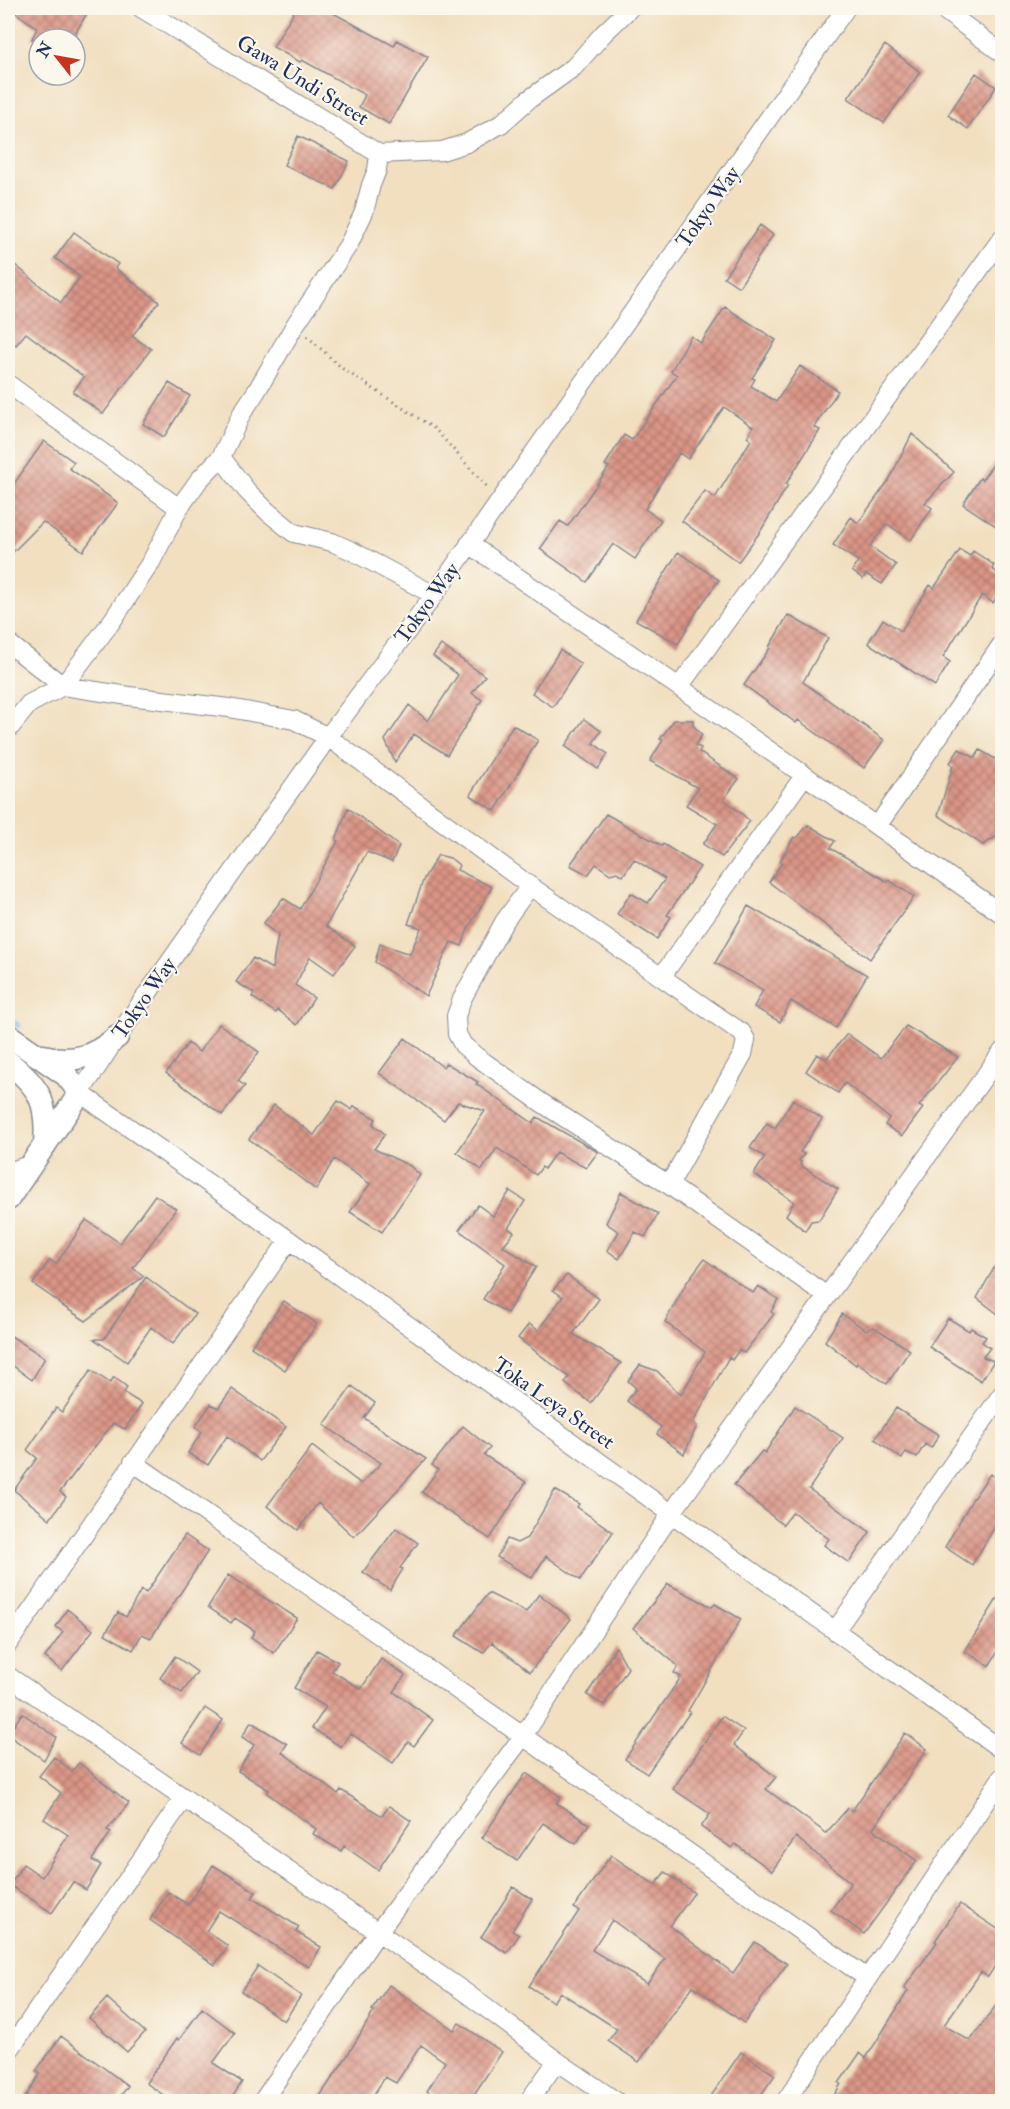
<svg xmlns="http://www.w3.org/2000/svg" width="1010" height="2109" font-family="'IM FELL Double Pica',serif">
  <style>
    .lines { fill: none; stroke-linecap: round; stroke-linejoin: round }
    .stream { stroke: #7bb9ee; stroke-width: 5 }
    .building { fill: url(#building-cross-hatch); fill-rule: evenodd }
    .minor-casing { stroke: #86878f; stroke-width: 20 }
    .major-casing { stroke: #86878f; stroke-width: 25 }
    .path { stroke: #86878f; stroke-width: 3; stroke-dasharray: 1.5 4.5; stroke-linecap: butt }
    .minor { stroke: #fff; stroke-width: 18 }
    .major { stroke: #fff; stroke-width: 22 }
    .labels { text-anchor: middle; stroke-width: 4.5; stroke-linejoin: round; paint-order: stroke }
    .street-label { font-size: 21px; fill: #1b2f5e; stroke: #fbf7ec }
  </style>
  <defs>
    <pattern id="building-cross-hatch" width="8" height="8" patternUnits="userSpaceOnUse" patternTransform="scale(1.5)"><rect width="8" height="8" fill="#da9485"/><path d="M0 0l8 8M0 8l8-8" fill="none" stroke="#b07970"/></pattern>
  </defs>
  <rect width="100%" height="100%" fill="#fbf7ec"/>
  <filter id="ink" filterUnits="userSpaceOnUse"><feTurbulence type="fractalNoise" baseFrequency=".0167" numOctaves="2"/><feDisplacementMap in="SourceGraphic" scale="12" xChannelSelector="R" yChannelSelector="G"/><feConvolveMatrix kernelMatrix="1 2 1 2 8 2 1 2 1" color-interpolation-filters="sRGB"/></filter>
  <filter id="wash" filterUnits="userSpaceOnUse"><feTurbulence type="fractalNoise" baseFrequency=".008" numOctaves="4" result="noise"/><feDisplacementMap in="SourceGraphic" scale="24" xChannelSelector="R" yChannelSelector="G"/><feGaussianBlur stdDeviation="1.35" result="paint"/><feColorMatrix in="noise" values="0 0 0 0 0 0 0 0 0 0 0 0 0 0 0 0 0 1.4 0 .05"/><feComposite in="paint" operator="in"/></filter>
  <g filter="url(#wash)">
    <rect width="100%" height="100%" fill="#f1dfc0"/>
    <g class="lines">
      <!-- stream -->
      <path class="stream" d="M8 1018 19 1026"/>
    </g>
    <g id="blocks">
      <!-- building -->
      <path class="building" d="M9 8H90L72 39H32L37 28Z
        M296 8H324L394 46 397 40 428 57 389 124 359 107 365 95 302 60 300 62 273 47Z
        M885 45 920 72 884 123 848 98Z
        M976 73 996 87 968 129 948 115Z
        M298 136 349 161 335 189 284 165Z
        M760 225 773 235 739 287 724 277Z
        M74 232 118 264 115 268 159 302 132 336 151 349 103 414 73 392 84 377 26 333 16 345 8 338V259L61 303 80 277 55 258Z
        M725 307 776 340 752 378 755 379 751 386 776 402 800 366 838 391 814 427 820 430 786 484 788 485 760 532 738 562 682 521 705 491 715 498 751 440 747 437 753 427 724 407 688 459 679 453 645 509 661 520 635 559 613 544 587 582 540 549 560 521 568 526 609 467 605 465 624 435 632 440 677 375 671 371 691 336 701 343Z
        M169 383 190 396 164 437 143 424Z
        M912 434 954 472 925 503 932 508 911 540 887 524 870 546 896 565 882 584 866 574 863 579 852 571 858 561 833 545 851 517 858 523 889 480Z
        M44 441 74 462 69 468 118 503 83 551 43 522 8 557V488H11Z
        M1002 452V530L963 504 980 478 982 480Z
        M960 550 970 556 973 551 994 565 992 569 1002 576V590L993 603 982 595 943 657 950 662 935 686 868 643 883 619 901 631 930 585 934 588Z
        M678 552 719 580 697 611 678 644 636 620Z
        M788 615 828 638 803 682 884 740 864 768 798 720 796 723 744 685 770 648 769 647Z
        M441 645 485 676 472 693 482 700 447 755 414 734 395 762 385 740 409 705 428 721 458 675 433 656Z
        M560 650 581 664 553 707 532 693Z
        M584 719 601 731 593 743 608 754 598 769 565 746Z
        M674 720H693V725L702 735 695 745 701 748 699 752 739 779 724 799 750 821 722 857 703 844 717 824 686 805 698 788 650 761 663 740 660 739Z
        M513 725 538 740 495 811 470 795Z
        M959 749 975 758 980 750 1002 763V833L983 845 938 815 953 766 950 763Z
        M348 808 399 846 392 862 367 852 326 926 355 946 334 974 310 957 295 985 314 998 297 1025 278 1010 276 1013 252 997 254 993 236 982 253 958 272 969 278 935 263 924 283 898 300 909 338 841 336 840Z
        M606 814 662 846 663 844 700 867 667 915 671 917 657 939 617 914 631 893 648 903 665 879 634 859 623 876 617 872 610 874 596 864 588 875 570 865Z
        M808 825 835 841 830 848 888 882 889 880 914 897 870 959 769 882 782 863 780 861 794 837 797 838Z
        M438 855 450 858 459 865 457 870 492 887 468 929 462 946 451 942 426 996 375 962 380 944 410 954 421 928 408 924 424 878Z
        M748 906 867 975 836 1028 791 1001 780 1022 754 1007 763 990 715 963Z
        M219 1024 259 1052 238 1081 245 1086 222 1115 166 1073 188 1043 199 1052Z
        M906 1026 958 1057 919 1106 923 1108 902 1136 885 1125 889 1118 845 1083 838 1093 806 1071 817 1054 826 1059 847 1034 881 1058Z
        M405 1038 443 1067 446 1063 478 1082 476 1084 533 1123 537 1117 598 1152 586 1168 556 1152 544 1169 542 1167 536 1175 497 1148 482 1170 457 1152 485 1111 458 1102 444 1120 379 1073Z
        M793 1099 822 1119 800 1152 804 1154 799 1161 801 1162 800 1165 838 1189 819 1220 811 1221 805 1231 786 1215 794 1202 754 1174 765 1157 750 1148 767 1123 775 1128Z
        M338 1101 352 1110 354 1106 376 1119 373 1124 385 1134 374 1149 410 1166 420 1175 382 1232 350 1212 370 1184 334 1159 316 1190 249 1139 274 1105 314 1135Z
        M510 1191 525 1201 508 1228 514 1232 503 1246 536 1267 507 1313 483 1299 505 1264 459 1230 478 1205 493 1216Z
        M621 1192 658 1214 645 1237 635 1232 619 1259 607 1250 619 1232 606 1223Z
        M155 1195 176 1209 133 1268 144 1276 86 1321 58 1303 59 1302 33 1284 50 1260 56 1264 86 1220 120 1243Z
        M1002 1254V1317L977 1298Z
        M704 1259 753 1293 758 1286 778 1299 771 1312 774 1314 744 1353 739 1350 732 1360 729 1357 693 1423 697 1426 684 1454 657 1434 661 1427 627 1401 636 1388 628 1381 640 1365 657 1371 681 1395 705 1352 665 1322 687 1282Z
        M567 1275 599 1299 573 1334 621 1363 591 1403 565 1383 569 1377 518 1338 529 1324 538 1330 563 1297 553 1290Z
        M146 1277 195 1314 173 1344 151 1327 127 1362 94 1339H104Z
        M284 1301 317 1324 285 1370 251 1347Z
        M842 1314 866 1330 874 1327 910 1350 887 1384 857 1363 856 1365 825 1341Z
        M948 1318 969 1331 971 1328 986 1337 982 1342 990 1348 983 1357 994 1361 981 1381 929 1347Z
        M8 1334 45 1358 32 1380 8 1362Z
        M91 1370 110 1383 114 1377 127 1387 124 1393 142 1404 125 1429 113 1423 60 1492 66 1497 50 1519 14 1490 37 1458 27 1450 56 1408 62 1412Z
        M352 1386 375 1403 364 1418 426 1459 354 1537 318 1503 298 1530 267 1506 312 1446 361 1484 381 1463 324 1425Z
        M232 1389 286 1427 260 1461 227 1436 208 1465 188 1453 202 1432 195 1427 211 1404 218 1408Z
        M795 1406 843 1438 809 1489 870 1532 849 1563 824 1545 829 1539 793 1512 783 1525 734 1485 762 1451 765 1453Z
        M896 1408 939 1435 931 1448 925 1444 917 1457 906 1452 902 1459 875 1439Z
        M463 1426 490 1448 484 1455 526 1482 490 1539 444 1509 422 1492 438 1470 432 1465Z
        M990 1474 1002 1483V1515L972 1565 945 1547 972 1500Z
        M555 1490 579 1504 577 1507 613 1532 580 1580 546 1556 532 1578 497 1557 507 1539 517 1543 527 1538Z
        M396 1528 418 1543 400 1568 403 1569 390 1590 363 1572Z
        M185 1535 208 1551 151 1638 142 1634 133 1650 105 1634 118 1612 126 1617 141 1590 146 1593Z
        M228 1575 297 1618 274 1653 251 1637 255 1631 235 1618 231 1623 208 1607Z
        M668 1584 712 1607 715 1604 741 1619 688 1711 690 1712 647 1774 625 1759 681 1677 674 1673 678 1666 633 1628Z
        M1002 1591V1645L989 1666 965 1651Z
        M488 1593 526 1612 539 1594 571 1619 530 1672 492 1642 483 1653 456 1636Z
        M67 1609 93 1630 62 1671 45 1657 63 1632 56 1627Z
        M616 1647 628 1668 604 1705 587 1695Z
        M317 1650 338 1662 332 1671 361 1689 381 1659 405 1675 394 1692 433 1720 414 1746 408 1742 393 1763 350 1733 341 1747 312 1728 326 1707 294 1688Z
        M175 1656 197 1672 182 1693 160 1678Z
        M205 1708 223 1720 200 1755 182 1743Z
        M22 1713 56 1737 44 1760 8 1735Z
        M722 1716 744 1731 734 1745 776 1777 766 1789 826 1833 848 1808 852 1811 905 1733 927 1749 873 1829 917 1861 864 1934 831 1910 851 1883 796 1837 772 1871 735 1844 732 1848 701 1827 710 1814 673 1789Z
        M251 1722 287 1744 282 1752 338 1794 341 1790 382 1816 389 1806 411 1821 378 1870 344 1846 341 1851 313 1834 316 1829 267 1793 269 1790 238 1771 254 1745 242 1737Z
        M54 1757 72 1771 79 1763 129 1803 107 1830 111 1832 92 1860 101 1865 86 1890 73 1882 52 1913 10 1885 23 1864 42 1877 68 1835 44 1819 61 1793 39 1776Z
        M526 1773 561 1797 556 1803 589 1824 576 1844 543 1823 517 1861 482 1838Z
        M611 1855 655 1885 665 1872 694 1893 670 1926 733 1973 755 1942 787 1964 744 2023 693 1986 639 2062 608 2041 617 2029 560 1992 553 2002 529 1986 579 1911 574 1908ZM612 1920 665 1959 647 1984 592 1950Z
        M213 1865 256 1892 252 1898 299 1927 296 1932 321 1947 309 1967 219 1911 206 1931 228 1946 215 1965 150 1920 168 1892 188 1905Z
        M513 1887 532 1899 512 1931 519 1935 507 1953 481 1937Z
        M960 1904 1002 1932V1955L988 1977 981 1972 944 2025 970 2041 1002 1997V2081L990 2102H830L841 2084 839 2083 860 2053 866 2058 908 1991 904 1988 937 1942 935 1941Z
        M258 1966 301 1996 284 2021 241 1991Z
        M389 1985 454 2030 459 2023 502 2052 469 2102H443L427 2091 445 2062 421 2045 396 2083 385 2077 369 2102H316L347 2056 374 2011 372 2010Z
        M107 1998 145 2032 127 2052 89 2018Z
        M202 2008 235 2033 213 2063 242 2082 229 2102H174L146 2083 177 2038 179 2040Z
        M61 2036 128 2086 116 2102H22L40 2074 36 2071Z
        M741 2052 775 2075 756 2102H707Z"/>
    </g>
  </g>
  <g filter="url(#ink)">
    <use href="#blocks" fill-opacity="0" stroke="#86878f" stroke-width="1.5"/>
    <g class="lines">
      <defs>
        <path id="minor" d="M141 8 379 154
          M846 8 434 595 328 737 117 1037 80 1093 289 1240 1002 1750
          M941 8 1002 53
          M379 154 442 151 467 143 501 124 528 100 574 67 603 34 630 8
          M8 384 179 508
          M221 457 247 491 268 512 294 533 332 542 352 551 434 595
          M469 544 679 687 1002 914
          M8 643 63 686 129 696 229 708 294 720 328 737 530 886 742 1033 746 1040 743 1054 669 1185
          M679 687 1002 238
          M8 730 29 704 63 686 112 621 151 562 179 508 199 480 221 457 242 413 256 392 295 325 349 244 364 212 371 185 377 170 379 154
          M878 825 1002 644
          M530 886 504 922 462 999 456 1016 457 1034 463 1045 477 1057 542 1103 669 1185 827 1296
          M662 976 804 776
          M8 1172 32 1164
          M133 1462 867 1978
          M835 1631 1002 1394
          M8 1644 289 1240
          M8 1676 466 1993 557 2061 617 2102
          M8 2052 184 1798
          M262 2102 378 1932 523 1736 671 1514 1002 1052
          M528 2102 557 2061
          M785 2102 1002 1777"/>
        <path id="major" d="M8 1035 66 1075 80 1093
          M44 1056C73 1064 95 1056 117 1037
          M8 1062C41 1088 48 1103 45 1145
          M8 1199 80 1093"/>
      </defs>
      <!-- minor casing -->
      <use href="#minor" class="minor-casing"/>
      <!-- major casing -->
      <use href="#major" class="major-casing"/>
      <!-- path -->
      <path class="path" d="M307 336 343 369 435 429 487 487"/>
      <!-- minor -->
      <use href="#minor" class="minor"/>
      <!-- major -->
      <use href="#major" class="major"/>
    </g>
  </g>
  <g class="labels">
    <!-- street labels -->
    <g class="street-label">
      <text transform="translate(303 80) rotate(32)" y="7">Gawa Undi Street</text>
      <text transform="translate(708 207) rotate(-55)" y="7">Tokyo Way</text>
      <text transform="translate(427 603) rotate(-54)" y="7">Tokyo Way</text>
      <text transform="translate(144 998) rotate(-55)" y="7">Tokyo Way</text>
      <text transform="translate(554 1403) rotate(35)" y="7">Toka Leya Street</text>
    </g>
  </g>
  <!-- margin -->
  <rect width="1010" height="2109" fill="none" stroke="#fbf7ec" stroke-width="30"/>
  <!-- north arrow -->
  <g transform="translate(57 57) rotate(301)"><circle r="28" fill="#fbf7ec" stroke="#a1a7b3" stroke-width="1.5"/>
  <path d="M0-4.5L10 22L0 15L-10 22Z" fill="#c8321e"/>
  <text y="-9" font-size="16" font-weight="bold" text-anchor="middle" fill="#1b2f5e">N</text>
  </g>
</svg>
